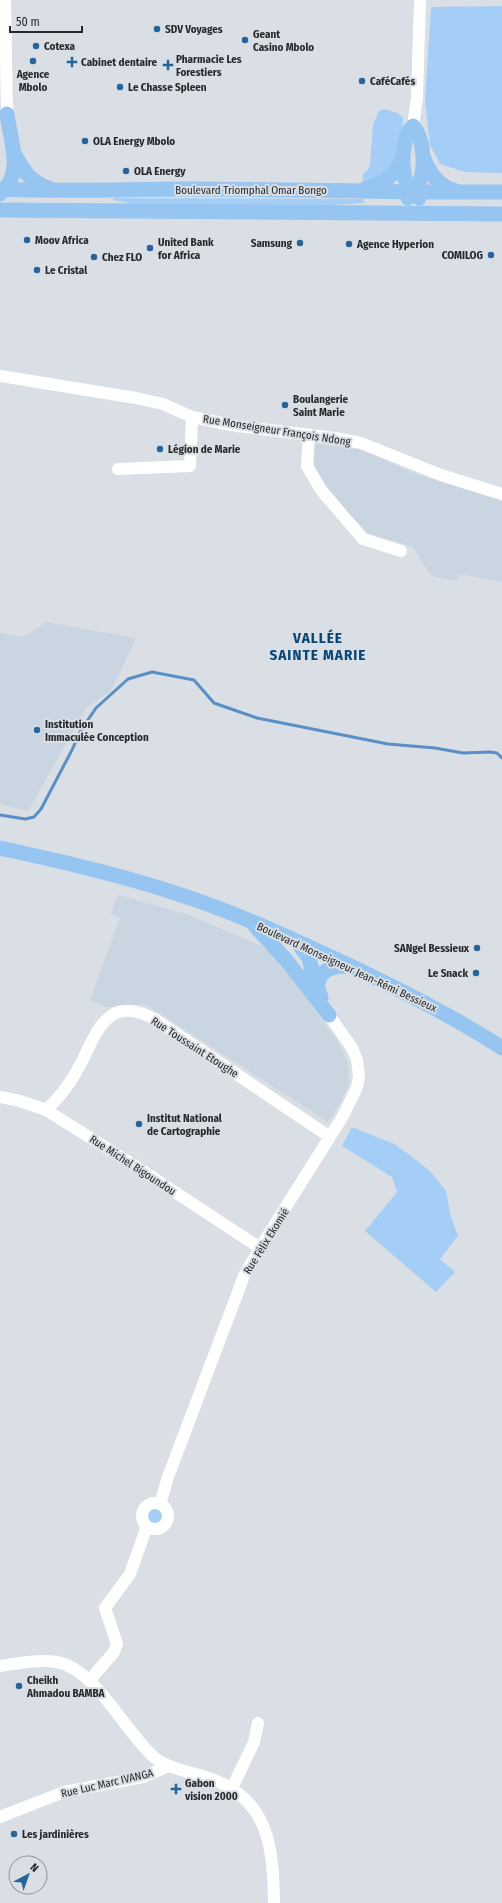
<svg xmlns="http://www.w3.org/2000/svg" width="502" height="1903" font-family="'Fira Sans Condensed',sans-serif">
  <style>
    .built { fill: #c9d5e1 }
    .green { fill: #a5cef7 }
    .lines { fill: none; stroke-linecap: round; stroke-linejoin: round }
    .stream { stroke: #598fc4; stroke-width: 3 }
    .minor { stroke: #fff; stroke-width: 12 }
    .major { stroke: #97c5f1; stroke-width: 15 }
    .poi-dot { fill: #27649b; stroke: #d9dfe5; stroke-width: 1.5 }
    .labels { text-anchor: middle; stroke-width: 4; stroke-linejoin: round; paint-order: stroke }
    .poi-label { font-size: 11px; font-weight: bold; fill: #26282b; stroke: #d9dfe5; text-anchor: start }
    .street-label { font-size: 11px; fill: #26282b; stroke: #d9dfe5 }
    .district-label { font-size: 15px; font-weight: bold; letter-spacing: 1px; fill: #084676; stroke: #d9dfe5 }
  </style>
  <rect width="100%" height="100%" fill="#d9dfe5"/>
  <!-- built -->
  <path class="built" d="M315 444 360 449 416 474 502 501V582L459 574 457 581 431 576 413 547 368 533 342 506 327 486 316 469 314 464Z
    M46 622 136 638 111 691 86 708 28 811 0 804V633L23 637Z
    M118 895 186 914 262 946 280 963 338 1042 348 1063 349 1084 341 1102 328 1122 145 1004 106 1007 90 1000 120 918 111 914Z"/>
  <!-- green -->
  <path class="green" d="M502 6V173L465 172 440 164 430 145 425 101 431 7Z
    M384 109 398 113 403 118C403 128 400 150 396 159 390 170 376 181 363 181V173L367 171 370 165 373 125 379 111Z
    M113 198 363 199 364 203 317 206 134 204 113 200Z
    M352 1127 394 1144 407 1153 430 1171 446 1191 451 1217 458 1236 440 1259 455 1272 436 1292 365 1231 397 1192 392 1177 342 1146Z
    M148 1517a9 9 0 1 1 18 0a9 9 0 1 1-18 0Z"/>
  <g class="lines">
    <!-- stream -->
    <path class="stream" d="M0 815 25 819 34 817 41 809 72 750 81 730 96 708 128 679 152 672 194 680 214 703 257 718 388 744 435 748 463 753 490 752 497 753 502 758"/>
    <!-- minor -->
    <path class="minor" d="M5 0 7 114
      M413 126 417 97 420 0
      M0 376 136 398 163 404 192 417 237 426 335 438 361 443 441 475 502 494
      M309 435 307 466 321 490 363 539 401 551
      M118 469 190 466 192 417
      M0 1097 20 1101 46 1110 137 1167 260 1248
      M46 1110C58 1099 67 1088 75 1074 96 1039 103 990 156 1020L330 1137
      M142 1516a13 13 0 1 1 26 0a13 13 0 1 1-26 0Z
      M160 1504 168 1477 244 1276 260 1248 343 1116 357 1087 359 1076 357 1060 352 1048 329 1015
      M0 1666C19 1663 38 1659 57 1662 96 1669 125 1733 155 1758 170 1769 191 1772 209 1778 269 1799 273 1846 274 1903
      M89 1681 114 1652 117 1644 105 1608 130 1574 147 1526
      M232 1788 254 1742 258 1723
      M0 1817 64 1792 143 1777 169 1766"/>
    <!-- major -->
    <path class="major" d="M14 153C23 170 30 182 49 188
      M423 157C430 173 438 186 456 191
      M366 188C386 184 392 176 403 160
      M0 189C63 192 125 189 188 189 292 189 397 193 502 192
      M0 194C25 173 10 141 7 114
      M408 198C412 194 416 191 418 186 426 170 425 140 413 126 401 137 401 170 407 184 409 190 414 194 419 198
      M0 210 502 214
      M0 848C70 863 142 880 210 905 261 924 310 947 359 970 408 994 456 1018 502 1048
      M255 926 287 961 329 1015
      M298 943 309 958 314 979 321 997
      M318 990C316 971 332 965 349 966"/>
  </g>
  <!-- markers -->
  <g class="poi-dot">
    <circle cx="157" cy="29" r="4"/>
    <circle cx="245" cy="40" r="4"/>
    <circle cx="36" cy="46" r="4"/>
    <circle cx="33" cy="61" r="4"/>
    <path d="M70 56h4v4h4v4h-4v4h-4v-4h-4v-4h4z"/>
    <path d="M166 59h4v4h4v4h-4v4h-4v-4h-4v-4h4z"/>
    <circle cx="362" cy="81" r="4"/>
    <circle cx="120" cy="87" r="4"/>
    <circle cx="85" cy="141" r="4"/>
    <circle cx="126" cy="171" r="4"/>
    <circle cx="27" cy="240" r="4"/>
    <circle cx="300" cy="243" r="4"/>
    <circle cx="349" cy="244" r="4"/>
    <circle cx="150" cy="248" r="4"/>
    <circle cx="491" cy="255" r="4"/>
    <circle cx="94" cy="257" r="4"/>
    <circle cx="37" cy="270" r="4"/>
    <circle cx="285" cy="405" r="4"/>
    <circle cx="160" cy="449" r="4"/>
    <circle cx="37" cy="730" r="4"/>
    <circle cx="477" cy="948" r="4"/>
    <circle cx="476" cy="973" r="4"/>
    <circle cx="139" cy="1124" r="4"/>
    <circle cx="19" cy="1686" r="4"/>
    <path d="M174 1783h4v4h4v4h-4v4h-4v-4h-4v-4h4z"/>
    <circle cx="14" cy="1834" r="4"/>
  </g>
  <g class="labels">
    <!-- poi labels -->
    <g class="poi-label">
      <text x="165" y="33">SDV Voyages</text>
      <text x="253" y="38">Geant<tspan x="253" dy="13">Casino Mbolo</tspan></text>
      <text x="44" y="50">Cotexa</text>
      <text x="176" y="63">Pharmacie Les<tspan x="176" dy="13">Forestiers</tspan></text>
      <text x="81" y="66">Cabinet dentaire</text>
      <text x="33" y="78" text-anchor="middle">Agence<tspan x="33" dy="13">Mbolo</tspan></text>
      <text x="370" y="85">CaféCafés</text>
      <text x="128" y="91">Le Chasse Spleen</text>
      <text x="93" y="145">OLA Energy Mbolo</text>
      <text x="134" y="175">OLA Energy</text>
      <text x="35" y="244">Moov Africa</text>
      <text x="158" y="246">United Bank<tspan x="158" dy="13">for Africa</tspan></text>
      <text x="292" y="247" text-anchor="end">Samsung</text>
      <text x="357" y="248">Agence Hyperion</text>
      <text x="483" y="259" text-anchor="end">COMILOG</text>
      <text x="102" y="261">Chez FLO</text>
      <text x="45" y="274">Le Cristal</text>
      <text x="293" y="403">Boulangerie<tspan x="293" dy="13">Saint Marie</tspan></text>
      <text x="168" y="453">Légion de Marie</text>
      <text x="45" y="728">Institution<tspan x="45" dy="13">Immaculée Conception</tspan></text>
      <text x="469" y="952" text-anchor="end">SANgel Bessieux</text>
      <text x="468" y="977" text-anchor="end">Le Snack</text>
      <text x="147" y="1122">Institut National<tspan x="147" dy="13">de Cartographie</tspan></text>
      <text x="27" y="1684">Cheikh<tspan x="27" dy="13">Ahmadou BAMBA</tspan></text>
      <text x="185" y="1787">Gabon<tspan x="185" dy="13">vision 2000</tspan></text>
      <text x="22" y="1838">Les jardinières</text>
    </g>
    <!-- street labels -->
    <g class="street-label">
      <text x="251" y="194">Boulevard Triomphal Omar Bongo</text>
      <text transform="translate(277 430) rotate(9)" y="4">Rue Monseigneur François Ndong</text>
      <text transform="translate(347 967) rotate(25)" y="4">Boulevard Monseigneur Jean-Rémi Bessieux</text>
      <text transform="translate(195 1047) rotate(33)" y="4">Rue Toussaint Etoughe</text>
      <text transform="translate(133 1165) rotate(33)" y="4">Rue Michel Bigoundou</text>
      <text transform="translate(266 1241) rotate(-58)" y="4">Rue Félix Ekomié</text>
      <text transform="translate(107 1783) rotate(-13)" y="4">Rue Luc Marc IVANGA</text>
    </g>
    <!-- district labels -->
    <g class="district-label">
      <text x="318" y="643">VALLÉE<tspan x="318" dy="17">SAINTE MARIE</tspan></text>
    </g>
  </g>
  <!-- north arrow -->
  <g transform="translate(28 1875) rotate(41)"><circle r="19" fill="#d9dfe5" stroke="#91969b"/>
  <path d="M0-3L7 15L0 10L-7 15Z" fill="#27649b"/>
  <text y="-6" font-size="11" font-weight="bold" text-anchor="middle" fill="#26282b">N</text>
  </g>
  <!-- scale -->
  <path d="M10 26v6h72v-6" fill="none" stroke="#26282b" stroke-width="2"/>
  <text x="16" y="26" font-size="12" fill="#26282b" stroke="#d9dfe5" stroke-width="3" paint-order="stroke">50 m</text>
</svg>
